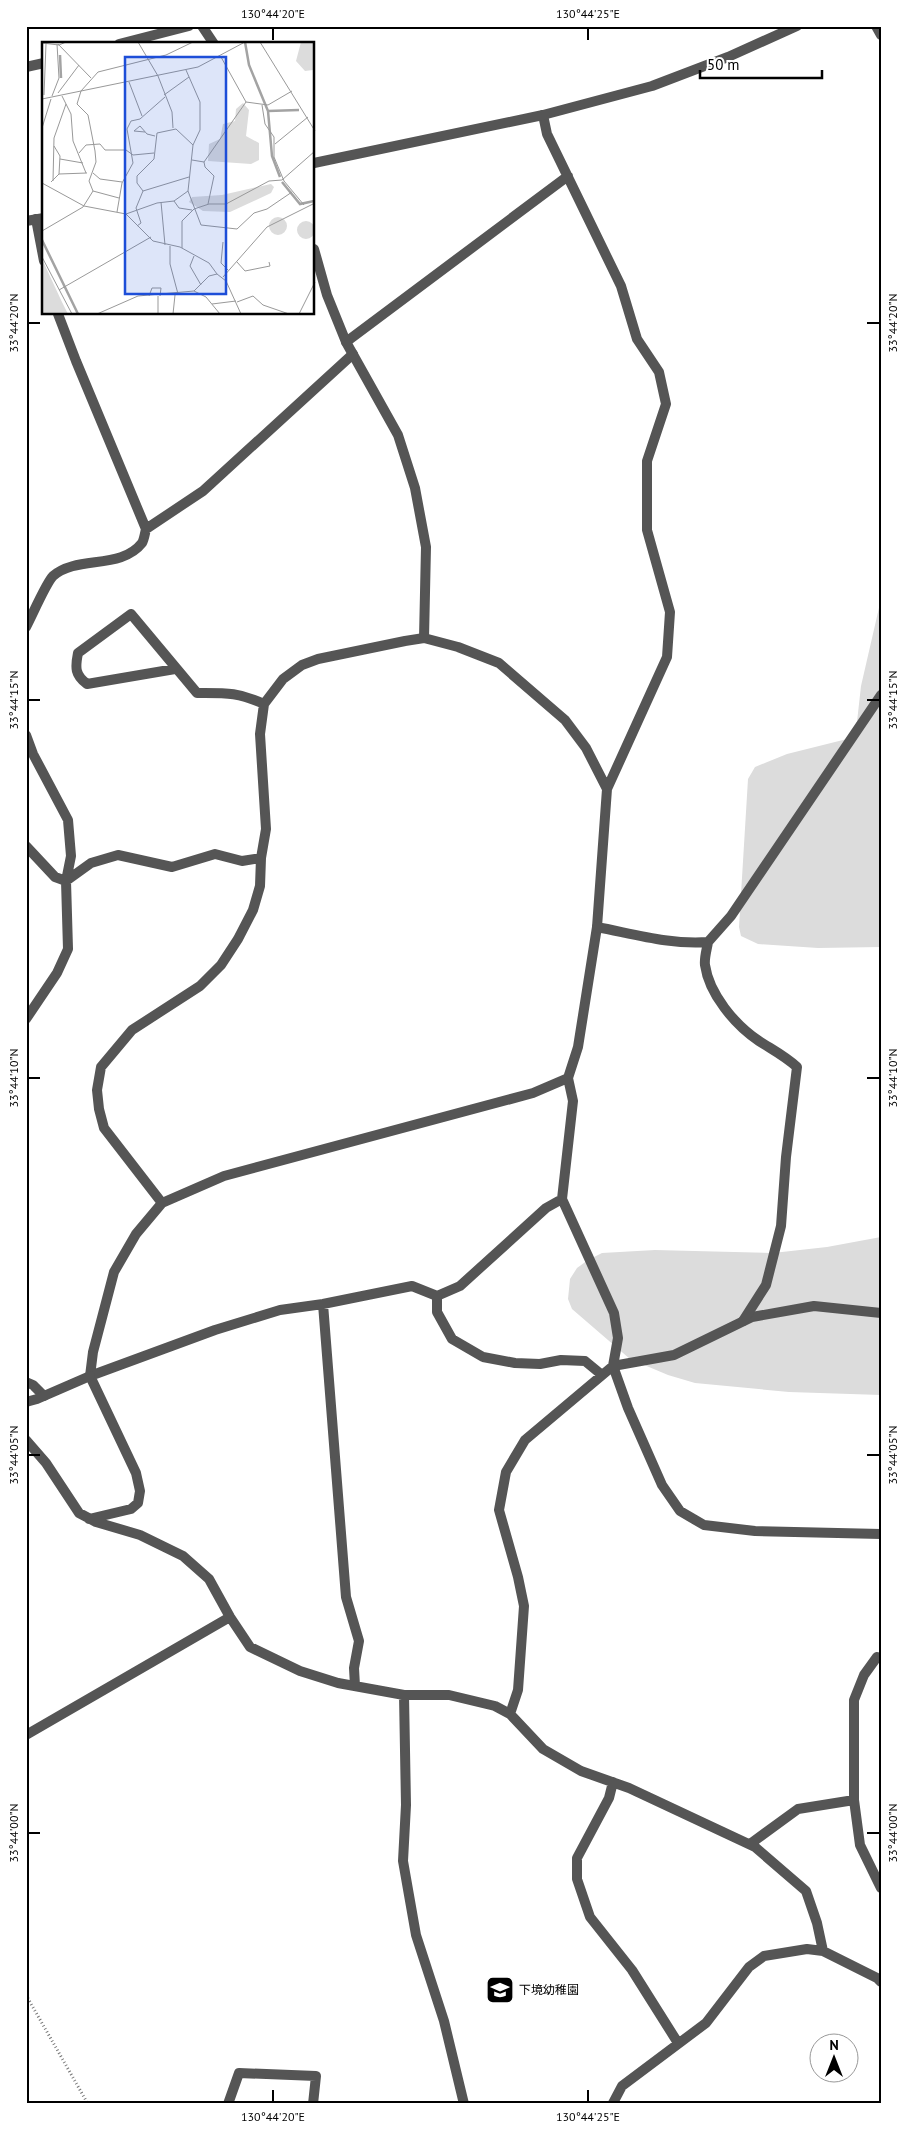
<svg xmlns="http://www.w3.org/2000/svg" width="907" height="2130" font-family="'PT Sans','Noto Sans JP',sans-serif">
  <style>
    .green { fill: #dcdcdc }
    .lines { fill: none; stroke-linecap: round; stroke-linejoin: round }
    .path { stroke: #777; stroke-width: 3; stroke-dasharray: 1 2.5; stroke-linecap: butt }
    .minor { stroke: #555; stroke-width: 10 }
    .tertiary { stroke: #555; stroke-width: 10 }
    .ticks { fill: none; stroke: #000; stroke-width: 2 }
    .labels { text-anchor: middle; stroke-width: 4.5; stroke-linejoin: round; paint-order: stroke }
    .poi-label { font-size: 12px; fill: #000; stroke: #fff; text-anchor: start }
    .inset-river { fill: none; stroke: #a3a3a3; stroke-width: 2.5 }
    .inset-road { fill: none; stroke: #999; stroke-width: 1 }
    .view { fill: #1d4ed8; fill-opacity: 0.15; stroke: #1d4ed8; stroke-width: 2.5 }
    .inset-edge { fill: none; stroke: #000; stroke-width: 2.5 }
    .neatline { fill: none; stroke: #000; stroke-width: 2 }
    .ticks-label { font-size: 12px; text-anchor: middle; fill: #000 }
  </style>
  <rect width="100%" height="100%" fill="#fff"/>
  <!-- green -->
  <path class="green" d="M881 599V947L818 948 758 944 741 936 739 927 748 779 755 767 787 754 847 739 857 722 861 686Z
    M881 1237V1395L789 1392 695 1383 668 1375 630 1359 572 1309 568 1299 570 1279 577 1268 588 1260 602 1253 655 1250 773 1253 827 1247Z"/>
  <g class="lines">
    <!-- path -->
    <path class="path" d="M26 1995 88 2104"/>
    <!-- minor -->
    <path class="minor" d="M202 26 214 44
      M119 44 189 26
      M26 67 44 63
      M543 115 547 134 621 286 637 339 659 372 666 404 647 461V530L670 612 667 657 607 789 597 927 578 1047 568 1078 573 1101 562 1199 614 1313 618 1338 613 1366 628 1408 662 1485 680 1511 704 1525 755 1531 881 1534
      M36 219 44 261
      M346 342 568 176
      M146 529 203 491 353 354
      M26 627C32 616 46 583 53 576 77 555 121 570 142 543 144 540 145 533 146 529L76 361 58 314
      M175 669 87 684C75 675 75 668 78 653L131 614 197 693C225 693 238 692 264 704
      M26 735 33 754 68 820 71 856 66 881 68 949 57 973 26 1019
      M26 846 55 877 66 881
      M66 881 91 863 118 855 172 867 215 854 242 861 261 858
      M162 1203 104 1128 99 1109 97 1090 101 1067 132 1030 200 986 221 965 238 939 253 910 260 886 261 858 266 829 260 734 264 704 283 679 302 665 318 659 405 641 424 638 458 647 499 663 565 720 586 748 607 789
      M437 1296V1312L452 1339 483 1357 515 1363 540 1364 561 1360 585 1361 602 1375
      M323 1304 346 1597 359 1641 354 1668 355 1686
      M90 1376 215 1330 280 1310 323 1304 412 1286 437 1296 460 1286 546 1208 562 1199
      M26 1382 33 1385 44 1396
      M26 1440 46 1463 79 1513 96 1522 140 1535 183 1556 209 1579 230 1617 250 1647 300 1671 338 1683 404 1695H449L495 1706 510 1714 543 1749 581 1771 629 1788 755 1847 806 1891 817 1923 823 1951
      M89 1519 131 1509 138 1503 140 1491 136 1473 90 1376 93 1352 114 1272 136 1234 162 1203 224 1176 533 1093 568 1078
      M877 1657 864 1675 854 1700V1800L860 1845 881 1888
      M404 1695 406 1805 403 1861 416 1935 444 2021 464 2104
      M510 1714 518 1690 524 1606 518 1577 499 1510 506 1472 525 1440 613 1366 674 1355 752 1317 814 1306 881 1313
      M26 1735 230 1617
      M613 1782 609 1798 577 1858V1879L590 1917 632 1970 678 2043
      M750 1844 798 1809 854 1800
      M613 2103 622 2086 706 2023 749 1967 764 1956 807 1949 823 1951 877 1978 881 1982
      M228 2104 239 2073 316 2076 313 2104"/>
    <!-- tertiary -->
    <path class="tertiary" d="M876 26 881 35
      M314 163 543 115 652 86 728 57 797 26
      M26 221 44 218
      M314 249 327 295 346 342 398 435 415 488 426 547 424 638
      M597 927C634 934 671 945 708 942L731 916 881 695
      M708 942C707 949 704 958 705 965 709 994 735 1025 759 1041 773 1050 785 1056 797 1067L786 1157 781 1226 766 1285 743 1321
      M26 1402 37 1399 90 1376"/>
  </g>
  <!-- ticks -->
  <path class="ticks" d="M273 28V40M588 28V40M28 323H40M867 323H880M28 700H40M867 700H880M28 1078H40M867 1078H880M28 1455H40M867 1455H880M28 1833H40M867 1833H880M273 2090V2102M588 2090V2102"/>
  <!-- icons -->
  <defs>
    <symbol id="school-square" viewBox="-11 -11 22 22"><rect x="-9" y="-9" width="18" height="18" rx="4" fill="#000" stroke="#fff"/><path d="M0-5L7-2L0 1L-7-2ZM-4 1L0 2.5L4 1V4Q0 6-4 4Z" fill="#fff"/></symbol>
  </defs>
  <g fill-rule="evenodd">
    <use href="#school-square" x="484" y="1974" width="32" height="32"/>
  </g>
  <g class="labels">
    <!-- poi labels -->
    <g class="poi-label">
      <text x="519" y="1994">下境幼稚園</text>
    </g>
  </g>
  <!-- overview -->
  <g transform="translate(42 42)">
    <rect width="272" height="272" fill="#fff"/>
    <path d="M259 0H272L271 28 263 29 254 19ZM201 61 207 68 204 94 217 101V118L209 122 166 119 167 102 178 97 181 82 193 79 194 67ZM229 142 232 145 229 151 188 170 161 169 147 160 150 155 180 153ZM227 184a9 9 0 1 1 18 0a9 9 0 1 1-18 0ZM255 188a9 9 0 1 1 18 0a9 9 0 1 1-18 0ZM0 217 19 258 26 272H0Z" fill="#dcdcdc"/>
    <path class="inset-river" d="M203 0 207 23 226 69 230 114 238 135M18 13 19 36M226 69 257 68M240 140 258 162 272 159M0 198 36 272"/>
    <path class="inset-road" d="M96 0 116 34 130 70 131 86M218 0 273 89M0 1 17 3 24 0M16 2 49 36M179 15 204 60 226 63 250 49M144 28 158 60V88L151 103 146 149 159 183 195 187 212 171 225 167 250 150M87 40 100 74M16 51 37 23M2 53 4 2M122 53 147 35M10 54 17 36 15 2M20 54 29 72 31 99 44 131M0 57 156 25 203 0M220 63 223 82 232 95V115L242 139 262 163M0 86 9 57M103 90 92 89 98 84 105 92 113 94M233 102 266 75M12 104 18 114 17 132M37 111 44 103 58 102 63 108H84L91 113M91 113 112 111M18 117 41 121M150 118 162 120 204 60M162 120 163 125 172 134 166 162M51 131 58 137 80 140M11 139 12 96 24 62M9 140 17 132 45 131M0 141 42 164 84 172 115 161 132 159 146 149M51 149 47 139 54 120 53 109 46 73 35 62 39 49 56 30 124 13 151 0M101 149 95 141V134L112 117 115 91 134 87 151 103M132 159 137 166 150 168M119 160 123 203M75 170 80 141 91 121 85 87 89 79 98 77 123 55M84 172 111 199 138 205 167 221 175 232M95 184 99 181 94 166 101 149 147 135M0 189 41 165 51 149 77 156M181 200 179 221 186 228M128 204V222L136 252M140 206V179L152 167 167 162H184L227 139 240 138 273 109M152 214 148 224 159 243M0 215 30 272M195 220 203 229 228 224 227 220M181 235 225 185 273 161M17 248 109 195M152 249 167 234 175 232 184 239 199 272M107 254 110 246H119L118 254M116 254V272M195 260 211 254 221 263 247 272M170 262 194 259M55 272 96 254 152 249 164 255 178 272M131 272 133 253M257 272 273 240"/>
    <path class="view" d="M83 15H184V252H83Z"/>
    <rect width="272" height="272" class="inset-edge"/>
  </g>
  <!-- border -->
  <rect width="907" height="2130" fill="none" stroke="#ffffff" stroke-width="55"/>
  <!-- north arrow -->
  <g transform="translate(834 2058)"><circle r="24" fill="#ffffff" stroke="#999999"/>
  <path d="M0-4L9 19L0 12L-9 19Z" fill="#000000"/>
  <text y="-8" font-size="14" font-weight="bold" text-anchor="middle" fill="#000000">N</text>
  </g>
  <!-- scale -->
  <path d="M700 70v8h122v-8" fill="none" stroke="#000000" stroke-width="2.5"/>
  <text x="707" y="70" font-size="15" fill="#000000" stroke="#ffffff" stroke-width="4" paint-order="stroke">50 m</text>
  <rect x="28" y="28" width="852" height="2074" class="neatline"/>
  <g class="ticks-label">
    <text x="273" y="18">130°44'20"E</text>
    <text x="588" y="18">130°44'25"E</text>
    <text transform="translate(14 323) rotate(-90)" y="4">33°44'20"N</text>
    <text transform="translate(893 323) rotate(-90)" y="4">33°44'20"N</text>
    <text transform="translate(14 700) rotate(-90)" y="4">33°44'15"N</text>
    <text transform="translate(893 700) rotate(-90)" y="4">33°44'15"N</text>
    <text transform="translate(14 1078) rotate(-90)" y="4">33°44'10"N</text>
    <text transform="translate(893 1078) rotate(-90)" y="4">33°44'10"N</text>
    <text transform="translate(14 1455) rotate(-90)" y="4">33°44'05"N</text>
    <text transform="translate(893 1455) rotate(-90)" y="4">33°44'05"N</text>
    <text transform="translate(14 1833) rotate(-90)" y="4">33°44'00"N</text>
    <text transform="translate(893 1833) rotate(-90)" y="4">33°44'00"N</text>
    <text x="273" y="2121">130°44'20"E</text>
    <text x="588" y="2121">130°44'25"E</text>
  </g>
</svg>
